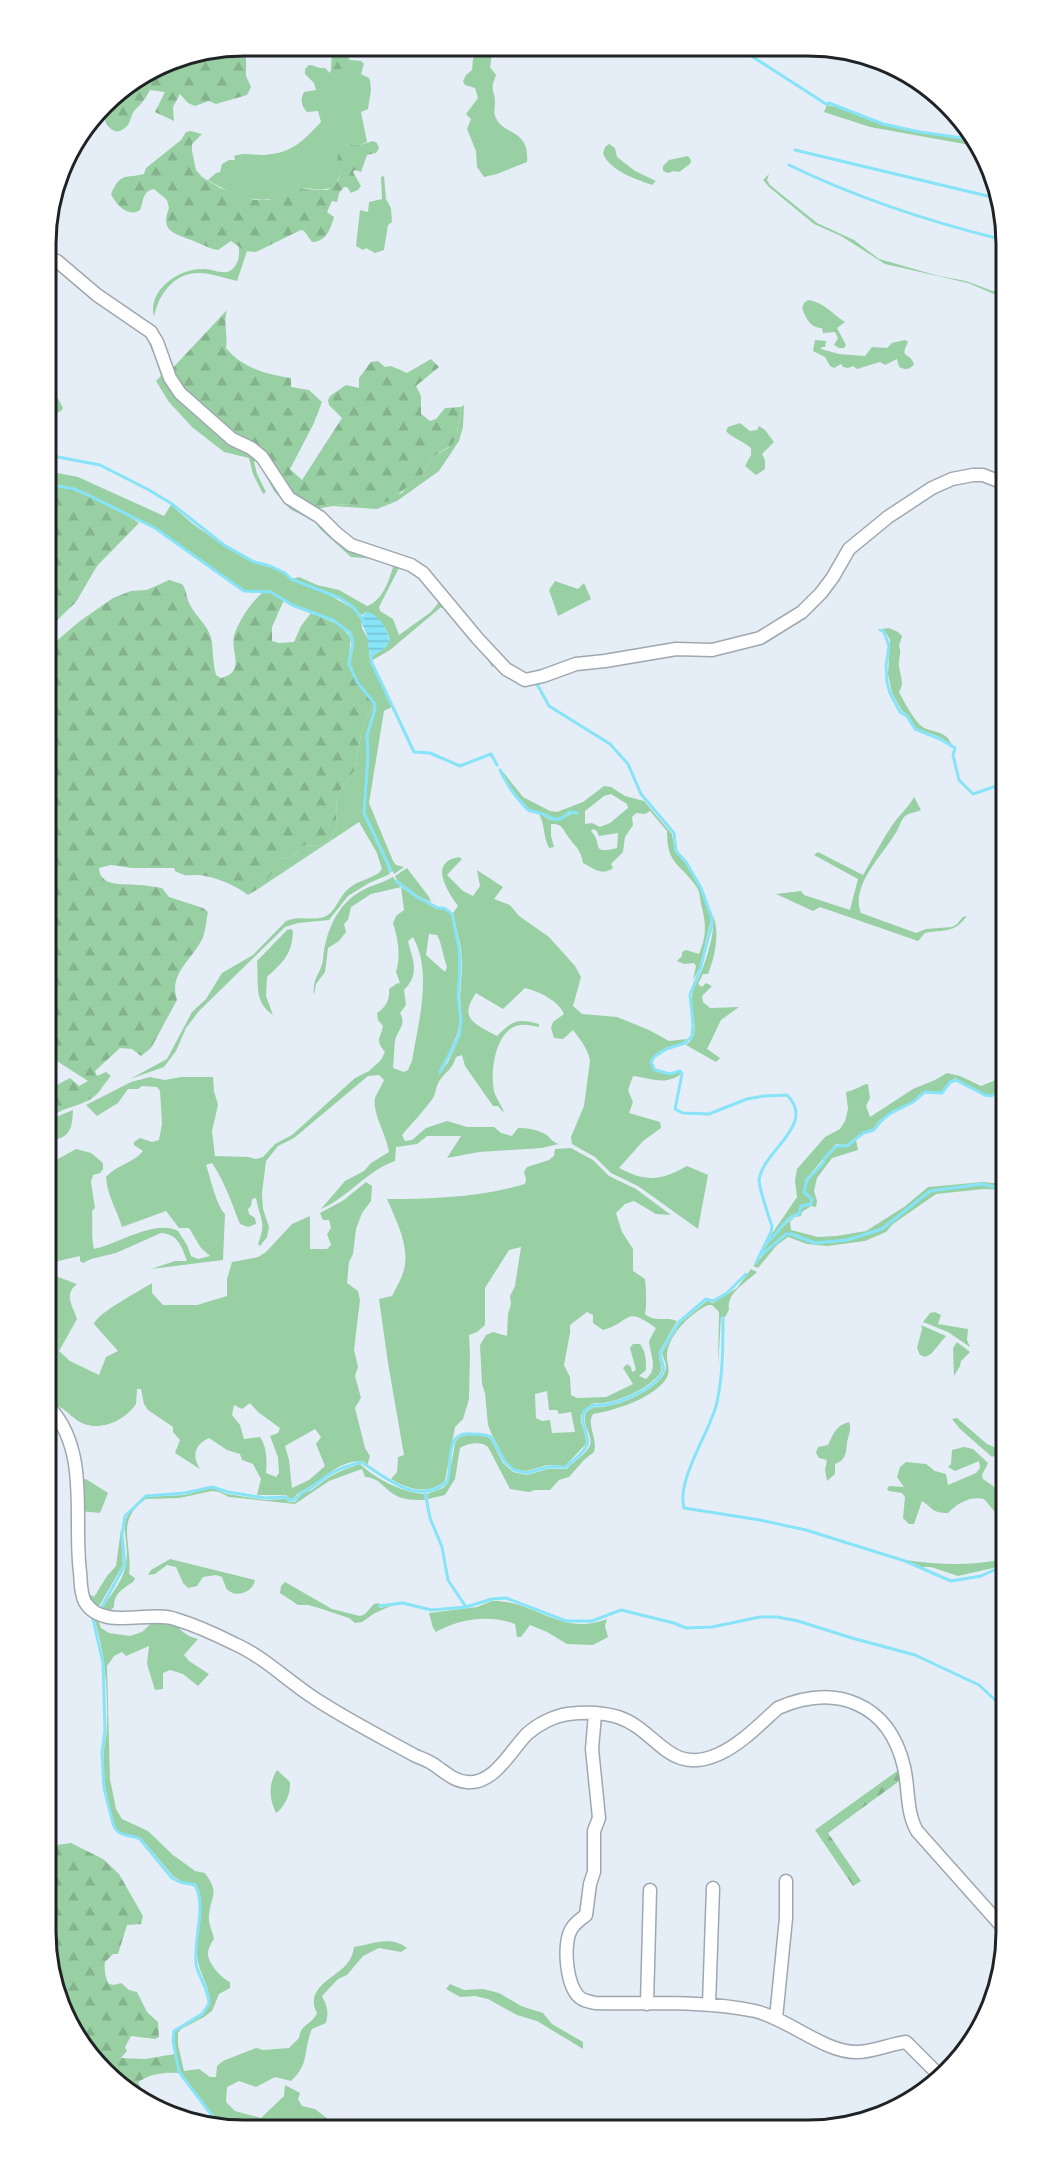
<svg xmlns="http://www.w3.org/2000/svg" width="1052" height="2175" font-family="'Fira Sans Condensed',sans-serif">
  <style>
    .grass { fill: #98d0a3; fill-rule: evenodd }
    .forest { fill: url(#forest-firs) }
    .water { fill: url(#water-rules) }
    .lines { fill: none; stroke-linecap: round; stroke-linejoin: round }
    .stream { stroke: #87e3f7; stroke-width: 3 }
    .street-casing { stroke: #9fa7b0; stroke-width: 15 }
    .street { stroke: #fff; stroke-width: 12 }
    .rim { fill: none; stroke: #202326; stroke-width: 3 }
  </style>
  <defs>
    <pattern id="forest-firs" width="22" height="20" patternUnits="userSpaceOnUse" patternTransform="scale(1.5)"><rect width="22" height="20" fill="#98d0a3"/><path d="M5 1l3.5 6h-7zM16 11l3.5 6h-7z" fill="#83b28c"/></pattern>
    <pattern id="water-rules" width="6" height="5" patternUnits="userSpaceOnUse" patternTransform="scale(1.5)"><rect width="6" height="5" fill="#87e3f7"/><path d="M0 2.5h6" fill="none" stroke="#74c2d4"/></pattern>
  </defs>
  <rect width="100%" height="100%" fill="#e5eef7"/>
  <!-- grass -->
  <path class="grass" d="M480 46 490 47 492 54 490 67 496 75C489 93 495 89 495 103 495 109 493 113 496 118 503 135 530 129 527 162L497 174 484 177 477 167 476 151 467 129 471 119 466 114 478 98 475 88 465 85 463 81 466 75 472 70 473 59Z
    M350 60 361 61 364 64 361 74 369 78 370 81 371 90 368 109 361 112 367 142 360 145 345 144V166L334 186C323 193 314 187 302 189 291 191 281 197 271 199 251 203 225 191 208 180L216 173 220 172 222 164 229 160H235L234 156C244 152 252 155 262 155 291 154 302 142 321 122L318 111 307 112C301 105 300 100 304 92L316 90 314 83 305 74V69L309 65C315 65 318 69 325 68L330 73 331 69C339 70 346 67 350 60Z
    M827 105C847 109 865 120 885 125 916 133 947 136 978 142L981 147 870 127 824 112Z
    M609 144 615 148 617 157 635 171 656 181 652 185C635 179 611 171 603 154L605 147Z
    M688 156 691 160 690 164 679 172 674 171 668 173 663 171V166L669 160Z
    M769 174 767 180 770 185 817 223 854 240 879 259 939 276 966 281 998 293 1001 297 968 283 885 264 841 236 814 224 769 187 763 180Z
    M384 176 386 199 391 208 392 222 388 225 384 250 375 253 366 248 363 250 356 246 360 210 368 212 369 202 382 199 381 177Z
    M238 245 247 251 237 281C224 278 211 273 198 273 174 273 158 295 154 317 147 290 179 268 204 269 211 269 219 273 227 272 238 269 241 254 238 245Z
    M808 300C824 302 832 314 845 322L837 328 846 345 844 348H839L834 345 838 338 835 332 823 333 822 328C810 328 806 318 802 308L804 303Z
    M144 332 150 333 162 364 335 534 410 567 500 664 492 667 479 645 445 607 440 608 390 650 371 661 372 656 385 648 390 640C387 627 378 617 366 612L362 615 340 598 292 579 299 577 317 585 339 590 367 606C382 601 389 581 393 567L375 559 351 557 320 529 315 522 290 509 274 491 259 463 256 460 254 462 257 474 266 492 263 494 253 474 249 458 224 452 192 427 169 402 156 381 161 376 155 357ZM399 568 414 572 440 601 431 612 399 635 393 619 380 611 379 607Z
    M815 340 826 341 825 347H822L821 349 839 354 865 356 872 347 887 348 892 343 905 340 908 342C899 360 909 351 914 364 910 370 905 370 899 367L897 359 885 365 880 362 857 369 853 366 848 368 843 367 841 364 834 368 830 366 825 357 813 351Z
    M54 391 63 408 61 411 47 417V401L51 392Z
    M464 405 463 427 459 441 439 471 397 501 377 509 333 506 321 508 315 511 307 508 330 504 364 505 402 493 409 484 422 475 433 457 448 448 457 433 461 407Z
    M740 423 750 431 757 430 759 426 765 430 774 442 762 454 765 460V469L756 475 745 466 751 455V448C743 441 731 437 726 431L728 427Z
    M47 471 78 477 164 516 171 505 193 524 224 546 253 563 269 567 285 574 291 580 326 593 352 608 361 617 362 628 368 639 370 661 392 707 384 711 369 803 393 861 396 865 404 867 394 874 365 813 369 755 368 735 376 709 375 703 358 682 350 664 354 642 351 632 333 619 293 605 271 591 244 590 155 528 86 493 74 488 47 483Z
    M555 581 578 589 584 583 591 599 558 616 549 590Z
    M889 628 898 632 902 636 899 646C902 655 898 658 899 666 900 676 905 683 899 692 905 703 911 715 920 725 930 734 945 728 952 745L940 737 916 728 908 715 902 711 892 693 888 674 890 640 885 631 881 629Z
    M374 704 373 715 366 735 367 756 363 813 385 859 390 874 369 883 348 896 329 920 298 923 285 927 199 1011 186 1028 176 1051 164 1067 130 1079 167 1059 192 1012 206 999 222 973 253 955 286 921C299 915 312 921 324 917 334 914 339 898 346 891 355 881 368 880 379 873L382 869 377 853 359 822 255 891 272 873 274 863 278 859 292 857 304 845 318 846 329 840 336 829 337 795 354 771 362 730Z
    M499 767 523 797 550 811 557 812 583 802 604 786 611 787 625 796 644 801 672 834 675 852 685 863 700 888 710 916V924L699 969 693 980 696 966 694 963 684 964 677 961 682 956V952L686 950 699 954C707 936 706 922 701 904 700 897 700 892 696 886 679 862 667 865 667 831L650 811 645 814 636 813 632 817 633 825 625 837 623 852 611 864 613 868C602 876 594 869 583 863 581 850 576 847 569 838 563 830 563 823 551 824V836L554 847 549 848C543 837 545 824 539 814 544 815 548 820 553 820 560 821 571 813 577 812L569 811C557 822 557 819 543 813 539 811 533 811 529 809 517 796 507 784 499 767ZM611 794 627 804 628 808 610 823 600 827 592 823 585 824V811L604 796ZM593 829 597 831 599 836 618 833 617 848C589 855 604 844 591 831Z
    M914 797 921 810C915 813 909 812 904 817 900 822 899 829 895 834 882 856 850 886 861 913L916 933 926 929 952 927 957 924 963 917 967 916C953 934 946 929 925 933L918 941 820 907 813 911 776 894 801 891 804 895 850 910 858 879 814 855 818 852 863 875C873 858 882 840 893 824 900 814 909 807 914 797Z
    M459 857 462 859 447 875 463 891 473 896 480 886 477 870 503 887 494 899 510 905 519 916 549 937 575 966 581 977 573 1006 582 1014 617 1017 649 1030 669 1041 687 1039C677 1050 661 1043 650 1062L655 1071 670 1075 679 1072 681 1074C665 1086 651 1078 633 1076L628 1090 633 1102 629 1113 660 1122 661 1128 643 1141 619 1168C646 1182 660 1181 687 1166L708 1175 698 1229 638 1186 611 1173 595 1157 572 1144 571 1137 584 1106 590 1061C588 1049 580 1039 573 1030L563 1039 554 1038 551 1028 553 1022 564 1014C559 1001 538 991 525 988L503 1009 476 993C458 1019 475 1024 497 1036 512 1021 517 1018 539 1024V1027C533 1026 525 1024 520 1025 495 1029 490 1072 494 1091 496 1099 502 1105 504 1113L498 1106H493L465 1066 462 1055 456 1057C452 1070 447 1070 440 1080 436 1085 436 1093 433 1098 424 1111 412 1123 402 1135L405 1141 412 1140 426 1128 447 1121 467 1127H494L501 1133 512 1136 518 1128C526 1128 535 1129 543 1133 550 1136 552 1143 559 1144L542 1148 479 1152 447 1158 461 1136H427L417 1144 396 1147 395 1161C366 1171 349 1197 321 1209L345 1181 364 1171 371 1163 389 1152C387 1136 372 1113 375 1098 377 1092 382 1086 384 1080L379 1075 368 1076 294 1138 278 1146 266 1161 262 1193 263 1209 269 1227 267 1237 260 1246 258 1244C267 1221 260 1220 256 1198L252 1199 251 1206 248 1209 249 1214 255 1218 256 1224 248 1227 240 1224C232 1204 225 1182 212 1163L206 1165C211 1179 216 1205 225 1214L223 1260 151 1269 175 1261H187C182 1247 178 1234 161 1233L116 1253 91 1259 83 1263 80 1261V1256L50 1263 49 1164 76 1149 91 1153 103 1163V1169L100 1173 93 1175 91 1182 95 1208 92 1211C93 1224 91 1237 94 1249 118 1244 155 1219 178 1231L187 1245 191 1256 198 1259 210 1256 201 1248 189 1228H179L166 1211 122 1227C117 1210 107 1195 106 1177 116 1165 134 1163 143 1151L134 1145V1142L140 1138 152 1142 159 1140 162 1124 160 1091 157 1087 142 1086 138 1089H128L118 1103 97 1116 86 1105 131 1082 150 1077 165 1080 181 1077H213L214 1091 218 1105 212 1131 215 1156 248 1157 256 1159 263 1157 275 1144 292 1135 355 1078 369 1071 381 1060 385 1052C375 1039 380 1040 383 1026L378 1020 377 1013C386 1007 390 1000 389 989L396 984 400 983 396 972C401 956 398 938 393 923L396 916 404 910 401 887 371 894 351 907 348 920 344 924 346 932 339 941 328 948 325 972 316 984 314 995C312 977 321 974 323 960 325 933 337 903 363 890 372 885 383 883 393 877L401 887 417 898 437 909H444L451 914 452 919 458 948 459 967 457 996 460 1021 457 1035 438 1076 448 1062 460 1036 462 1022 460 996 462 967 461 948 453 913 458 906C447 891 428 862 459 857ZM429 934 437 935C442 944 443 956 447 967L445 972 426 955ZM413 937C433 973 418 1023 412 1061L408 1070 404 1072 393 1068C394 1059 394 1050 395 1041 397 1030 407 1025 400 1013L406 1005 404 990C420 974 413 961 408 941Z
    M407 868 429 897 431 902 418 896 397 880 395 876Z
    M713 915C720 932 715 957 708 974H703L698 984 702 987 706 983 712 986 702 996 703 1002 710 1008 739 1007 721 1020 707 1049 720 1058 716 1062 686 1045C703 1031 689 1014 692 996 693 987 699 979 702 970 708 954 715 932 713 915Z
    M291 929 293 931C292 955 283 962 267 977L266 996 273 1015C253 1002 259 982 257 961L287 930Z
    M947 1073 960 1076 981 1086 1003 1077V1089L991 1095 985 1094 955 1078 949 1082 941 1092 924 1091C919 1094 915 1101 909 1103 893 1111 884 1113 873 1129L863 1132 847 1145 836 1144 806 1179 803 1193 811 1199 810 1203 801 1206 798 1213C784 1216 778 1233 767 1241L797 1197 795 1181 797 1169 825 1137 840 1129 845 1121 848 1109 846 1092C854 1091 863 1084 868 1084L870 1098 866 1106 870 1117 913 1089 935 1080Z
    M73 1110C72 1128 71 1138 51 1140L49 1124 56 1117Z
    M856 1140 858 1150 832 1158 817 1178 814 1191 817 1201 816 1207 811 1206 802 1212 801 1216 795 1217 790 1222 791 1230 818 1237 836 1236 866 1231 904 1207 928 1187 983 1182 1004 1184V1185L995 1186 982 1183 930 1190 881 1228 847 1239 815 1242 791 1233H786L762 1253C765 1245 791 1216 799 1215L802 1207 812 1205 813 1199 805 1192C807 1173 826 1160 837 1147H848Z
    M571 1148 593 1160 609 1176 636 1189 671 1215 656 1214 634 1201 625 1204 616 1213 622 1232 633 1249V1271L645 1279C646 1288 647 1305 645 1314 656 1323 665 1316 677 1321L659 1352C658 1359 663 1365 661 1371 653 1388 611 1406 594 1403 569 1418 587 1425 586 1444L565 1466 547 1465 527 1471 514 1469 506 1461 492 1435 488 1425 485 1393 482 1384 480 1345 486 1335 493 1332 507 1336 508 1314 511 1304 510 1296 515 1286 521 1247 509 1250 485 1288V1325L477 1332 469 1335 470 1354 469 1399 463 1419 455 1427 445 1481C429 1495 409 1490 391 1479L397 1472 398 1457 404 1455 388 1363 379 1299 392 1296C397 1286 404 1275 405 1264 408 1242 395 1218 387 1199 433 1199 481 1197 525 1184L526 1179 524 1172 527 1167 549 1160 554 1156 555 1149ZM587 1312 593 1315V1323L603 1330C633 1321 624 1305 656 1328L649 1341C650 1355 659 1368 646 1379L639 1376 646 1370C646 1360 646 1352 640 1344H633L630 1348 636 1370 632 1372 631 1367 627 1364 623 1368 633 1384 606 1397 577 1398 571 1395 570 1377 564 1365 570 1333V1325ZM547 1391 549 1410H557L559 1414 571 1412 575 1432 552 1433 550 1420 542 1421 536 1418 535 1394Z
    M366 1182 372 1186 371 1201 362 1213 356 1229 353 1254 349 1262 347 1283 358 1291 360 1300 354 1350 358 1367 355 1376 361 1398 355 1408 365 1448 370 1456 367 1466 365 1462C344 1457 325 1478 309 1487 303 1491 298 1492 294 1498L290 1499 286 1495H257L261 1479 253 1464 242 1460 240 1454 227 1450 209 1438C194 1445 192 1456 200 1469L175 1453 180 1440 173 1432V1427L148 1410 144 1404 141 1389H137L136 1404C124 1422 97 1433 78 1421 67 1413 64 1407 50 1403V1274L77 1284C63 1295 73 1306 77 1319L59 1351 70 1361 99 1375 106 1357 118 1351 94 1324C97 1313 140 1291 152 1283V1293L163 1305H197L227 1296V1279L232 1262 258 1257 266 1252 292 1224 310 1216V1249H327L331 1245 327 1234 331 1228 329 1220H323L320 1213 344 1200ZM250 1403 258 1412 280 1428 278 1433 270 1436 278 1457 279 1473 276 1477 266 1473C267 1462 267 1447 260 1437L244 1439 240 1425 232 1415 234 1405 242 1409ZM315 1429 321 1437 316 1444 325 1466 309 1480 292 1488 289 1460 285 1446Z
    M982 1184 995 1188 1004 1187V1190L984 1189 936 1194 893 1224 886 1232 865 1241 827 1246 807 1244 788 1237 777 1245 758 1268 753 1266 773 1245 786 1235H791L815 1244 847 1241 882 1229 931 1192Z
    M751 1269 757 1272C746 1283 726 1293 729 1310L725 1317H721L718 1368 719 1312 712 1305H708C691 1313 669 1334 667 1354 666 1362 671 1369 667 1377 657 1397 614 1411 593 1414 586 1425 598 1438 594 1452L584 1460 569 1477 559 1480 550 1490H535L529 1492 510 1489 488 1447C481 1441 468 1443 460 1448L455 1479 445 1495 428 1499 427 1494 443 1488 448 1483 455 1443C461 1431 479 1435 490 1438L503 1463 513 1472 527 1475 548 1469H567C573 1461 587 1454 590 1445 593 1434 581 1426 586 1412L594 1407C612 1410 665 1388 666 1367 666 1362 663 1358 662 1353L680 1323 707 1301 713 1303 737 1288Z
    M935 1312 941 1315 938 1324 968 1329 967 1340 970 1347 948 1332 923 1322 930 1313Z
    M921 1325 946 1336 931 1354 925 1357 920 1355 917 1348 922 1329Z
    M957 1342 970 1352 961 1361 960 1366 954 1376 953 1348Z
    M957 1418 987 1444 1005 1452V1458L997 1454 992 1457 960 1429 952 1419Z
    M849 1422C852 1431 848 1435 847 1443 846 1453 846 1460 835 1464V1474L827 1481 825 1470 827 1460 819 1458 816 1453 818 1447 828 1445C833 1434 836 1425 849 1422Z
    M964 1447 973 1449 988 1463 982 1475 983 1479 993 1486 1002 1496 1000 1501 1005 1504V1538L1000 1518 984 1499C970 1496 958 1503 948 1513 932 1513 933 1508 922 1501L914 1524H909L903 1518 905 1497 902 1493 889 1491 887 1489 889 1486 904 1487 897 1477 900 1467 906 1462 926 1464 935 1471 946 1474 948 1485 976 1473 980 1468 979 1461 955 1471 948 1467 951 1464 952 1450Z
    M360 1464C376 1479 401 1492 424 1494L425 1500C415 1500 403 1500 395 1495 384 1489 379 1477 365 1477L362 1469 329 1481 295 1504 229 1497 219 1492 212 1491 179 1498 146 1499C114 1521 133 1543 129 1574L135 1578 134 1581C124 1589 114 1592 114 1607L106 1614 98 1612 85 1591 94 1597 107 1576 116 1566 121 1529 123 1565 98 1608 101 1610C109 1597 124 1580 126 1564 131 1533 111 1522 146 1497L185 1495 212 1488 227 1494 265 1500 285 1499 289 1502H295L303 1493 312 1490 329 1477 343 1470Z
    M86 1479 108 1493 100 1513 80 1511V1480Z
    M170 1559 255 1580C253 1593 234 1599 226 1588 226 1587 222 1578 222 1577L216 1575 203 1577 197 1586 188 1588 183 1583 176 1567 167 1565 155 1574 148 1575 151 1570Z
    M1005 1559V1563L993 1568 958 1576 931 1567H922L905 1560C942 1565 970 1566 1005 1559Z
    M285 1582 332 1609 360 1616 365 1614 374 1604 379 1603 380 1608 393 1605 375 1613 362 1622 355 1623 349 1618 319 1608 308 1605H298L280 1593 281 1586Z
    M492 1601C535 1600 560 1637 607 1619L605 1626 608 1637 593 1645 567 1644 547 1632 530 1625 521 1637H517L515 1624C490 1614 458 1619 436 1632L433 1628 429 1613 477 1607Z
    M96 1614 101 1628 109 1633 130 1636 142 1632 157 1618 173 1620C179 1630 186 1636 198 1639L184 1655 189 1661 209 1674 198 1686 183 1674 170 1670 163 1673V1689L155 1690 147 1664 149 1646 126 1656 122 1652 114 1656 107 1666 110 1779 116 1809 122 1819 148 1831 173 1855 195 1871 205 1873C220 1894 211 1895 209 1915 208 1924 213 1931 214 1939 211 1944 208 1948 208 1954 208 1963 221 1978 230 1982V1988L219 1994 212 2011 204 2017 181 2029 178 2033V2045L184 2071 199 2069 210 2077H216L217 2066 223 2061 243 2053 256 2048 263 2050 289 2048 299 2038C300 2024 313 2024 317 2013 304 1989 334 1978 346 1965 351 1959 353 1954 354 1947 372 1944 391 1935 407 1948L401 1952 379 1948 363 1956 347 1975 338 1979 322 1996C327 2006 329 2011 326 2023L312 2029C303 2050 310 2064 291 2081L275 2077 256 2087 239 2081 227 2087 226 2102 235 2111 261 2118 284 2096 285 2085 300 2093 298 2099 302 2106 315 2109 328 2119 324 2126H222L180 2072 174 2041 175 2032 203 2015 210 2004C210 1983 196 1972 197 1949 198 1931 206 1899 196 1884L181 1881 173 1876 141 1838C132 1833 122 1838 116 1828 107 1813 102 1768 104 1751 104 1743 107 1735 107 1728 108 1691 105 1652 94 1618Z
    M277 1770 290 1782C291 1793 285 1807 276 1813 269 1798 268 1785 277 1770Z
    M450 1984 464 1990 483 1989 499 1993 521 2006 543 2013 552 2024 583 2042V2049L537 2021 517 2015 488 1999 475 1996 460 1997 446 1989Z"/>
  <!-- forest -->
  <path class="forest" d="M246 45V76L251 87 247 95 216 104 209 101 195 106 188 103 180 94 173 107 174 121 155 112 165 92 150 90C146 98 142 103 136 109 131 113 131 122 127 126 113 141 104 121 101 110L112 95 168 60Z
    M332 46H366L365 49 347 55 350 60C346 69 341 70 331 69Z
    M191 131 202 134 192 144V151L196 170 202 177 220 188 255 200H268L300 189 328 190 338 180 344 166 337 161 340 146 345 144 360 145 373 141 377 143 379 148 376 153 367 155 361 172 355 170 353 172 361 186 358 190 351 193 347 187H344L339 193 337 202 332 201 327 212 334 217C330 230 327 241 312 242L304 231 301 230 256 252 245 251 231 241 218 250C210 249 204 245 196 242 177 234 159 233 169 208L167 200 154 189C142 191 144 201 140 210 129 218 116 205 111 194 121 171 126 179 144 174L146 168 181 140 186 132Z
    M227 310C223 323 228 335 226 348 242 368 268 375 291 378V387L309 390 322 402 313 425 290 469 302 480 342 418 329 405 328 400 330 396 346 385 359 388V378L371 362 378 361 385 367 391 366 407 373 431 359 439 367 416 386 421 396V414L430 421 436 419 445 408 461 407 457 433 453 444 433 457 422 475 390 501 364 505 330 504 307 508 302 505 277 475 194 405 169 372Z
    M47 484C78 488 114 505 139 523L97 566 76 602 48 629Z
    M169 580 182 584C187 590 186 598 190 605 197 618 210 627 212 642 213 653 213 664 216 675L221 678C248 671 228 650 235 633 240 619 251 603 262 593H271L284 600 272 627V641L279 643 294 642 301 626 311 613 340 625 351 638 348 664 357 683 374 704 362 730 354 771 337 795 336 829 329 840 318 846 304 845 292 857 278 859C273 864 276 867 272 873 268 881 256 891 248 895 235 885 214 876 198 875 185 875 188 877 175 871L174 868H132L111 865 99 868C100 888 124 883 138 885 146 885 154 887 162 888L169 897 203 908 208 912C206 921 206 932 201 941 189 963 169 974 177 1000L151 1048 141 1056 132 1049 120 1048 95 1071 97 1076 106 1072 111 1076C106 1081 101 1090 96 1095 83 1107 62 1106 49 1119V1083L55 1086 70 1078 79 1086 88 1081 49 1056 48 648 80 621 113 598 131 591 147 590Z
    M900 1769 902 1779 828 1833 861 1881 853 1886 815 1830Z
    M51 1842 57 1845 71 1843 103 1859 119 1874 143 1916 141 1924 127 1925 118 1954H113L105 1962C104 1969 105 1978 109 1984L114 1985 121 1983 129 1990 137 1992 147 2012 158 2022 159 2037 155 2039 131 2036 125 2047 127 2051 121 2058 145 2059 175 2054 178 2073C164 2072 150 2074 138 2082L141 2088 138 2093 112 2080 78 2041 52 1983Z"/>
  <!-- water -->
  <path class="water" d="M366 612C378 613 387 629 390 640L385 648 370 657 367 635 360 619Z"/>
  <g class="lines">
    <!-- stream -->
    <path class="stream" d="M739 48 826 104 829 103 883 124 920 132 977 140
      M795 150 1000 199
      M789 165C857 198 927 221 1000 239
      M47 452 58 457 100 465 149 490 172 504 224 545 254 562 270 566 285 573 291 579 340 598 353 607 364 621
      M47 484 74 489 86 494 155 528 244 591 271 592 292 605 333 620 350 633 353 642 349 664 357 682 375 704V709L367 735 368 756 364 813 391 871
      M880 630 884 632 889 646 886 666 887 682 890 693 900 712 907 716 915 729 940 739 955 748 953 755 959 780 973 794 1002 784
      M372 655 371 661 414 752 430 753 460 766 491 754 497 765
      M537 684 549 706 610 744 628 764 641 794 674 833 676 851 686 862 701 888 711 915 712 925 709 935 700 970 690 995 693 1024 692 1036 685 1043 666 1049 654 1057 651 1062 655 1070 670 1074 680 1071 682 1074 675 1109 683 1113 709 1114 747 1099 764 1096 787 1095C817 1125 763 1150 759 1180 759 1187 769 1218 772 1226L771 1232 756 1263
      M500 770C508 787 516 797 528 810 533 812 538 812 543 814 556 820 557 823 570 812L577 813
      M396 881 417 897 438 908H444L452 914 453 919 459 948 460 967 458 996 461 1022 459 1036 440 1072
      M766 1243C778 1235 785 1216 799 1214L801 1206 811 1204 812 1199 804 1192 807 1180 824 1162V1158L837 1146H847L863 1133 874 1130C885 1114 893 1112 909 1104 915 1102 919 1096 925 1092L942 1093 950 1082 956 1080 985 1095 991 1096 1003 1090
      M761 1255 786 1234H791L815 1243 847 1240 882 1229 930 1191 982 1184 995 1187 1004 1186
      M723 1317C723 1345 723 1375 717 1402 711 1431 676 1479 684 1508L760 1520 806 1530 905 1561 951 1581 981 1576 1005 1565
      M425 1492 430 1518 442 1547 448 1580 466 1607
      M379 1606 403 1603 431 1610 466 1607 492 1599 506 1598 566 1621H592L621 1610 674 1623 686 1628 712 1627 760 1617H777L798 1621 852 1638 915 1655 979 1685 1006 1710
      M100 1610 125 1565 122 1535 125 1516 146 1496 185 1493 212 1487 228 1492 265 1498 285 1497 289 1500H294L303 1492 311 1488 328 1475 342 1468 361 1462C386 1477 417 1507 447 1482 454 1464 442 1431 472 1434 479 1434 485 1434 491 1437L505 1462 514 1470 527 1473 548 1467H566C572 1460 584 1454 587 1445 591 1436 579 1426 584 1411L594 1405C612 1408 656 1389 663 1371 665 1365 660 1359 660 1353L679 1322 706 1299 713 1301 727 1293 746 1274
      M93 1619 103 1663 105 1730 102 1753 104 1788 113 1824C119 1839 129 1833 140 1839L172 1878 180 1882 195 1885C205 1902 197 1930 196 1950 196 1956 195 1963 197 1968 201 1981 209 1990 209 2004L202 2014 174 2031 173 2041 179 2072 220 2126"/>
    <defs>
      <path id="street" d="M47 259 57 261 97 295 151 332 157 342 170 378 180 393 232 439 251 448 262 457 289 498 320 517 336 533 351 545 411 565 423 573 478 639 506 669 525 680 543 676 576 664 605 661 676 649 712 650 760 638 802 612 821 593 833 577 849 549 888 517 932 488 952 479 973 475H983L1001 482
        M50 1408C90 1452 73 1518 80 1572 81 1581 80 1593 85 1602 102 1631 149 1610 175 1619 195 1625 217 1635 235 1644 264 1657 288 1681 314 1698 346 1719 381 1737 414 1755 420 1758 427 1760 433 1764 444 1771 453 1781 467 1782 494 1785 511 1750 527 1734 538 1724 554 1716 568 1714 583 1712 602 1712 618 1717 658 1730 668 1777 719 1754 741 1744 760 1724 778 1708 836 1683 889 1703 904 1767 909 1788 906 1812 917 1831L1006 1931
        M595 1714 592 1749 599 1818 594 1831V1872L590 1884 586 1915C581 1919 575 1923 572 1928 562 1942 566 1990 582 1999 585 2001 591 2002 595 2003 648 2004 704 2000 755 2011 789 2019 825 2053 857 2052 873 2052 890 2044 906 2042L941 2077
        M647 2004 650 1890
        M709 2005 713 1888
        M776 2018 786 1918V1881"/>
    </defs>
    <!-- street casing -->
    <use href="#street" class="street-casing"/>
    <!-- street -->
    <use href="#street" class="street"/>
  </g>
  <!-- crop -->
  <path d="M0 0H1052V2175H0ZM244 56H808A188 188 0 0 1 996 244V1932A188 188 0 0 1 808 2120H244A188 188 0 0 1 56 1932V244A188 188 0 0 1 244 56Z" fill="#fff" fill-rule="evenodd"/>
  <path class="rim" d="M244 56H808A188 188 0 0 1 996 244V1932A188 188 0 0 1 808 2120H244A188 188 0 0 1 56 1932V244A188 188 0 0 1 244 56Z"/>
</svg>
